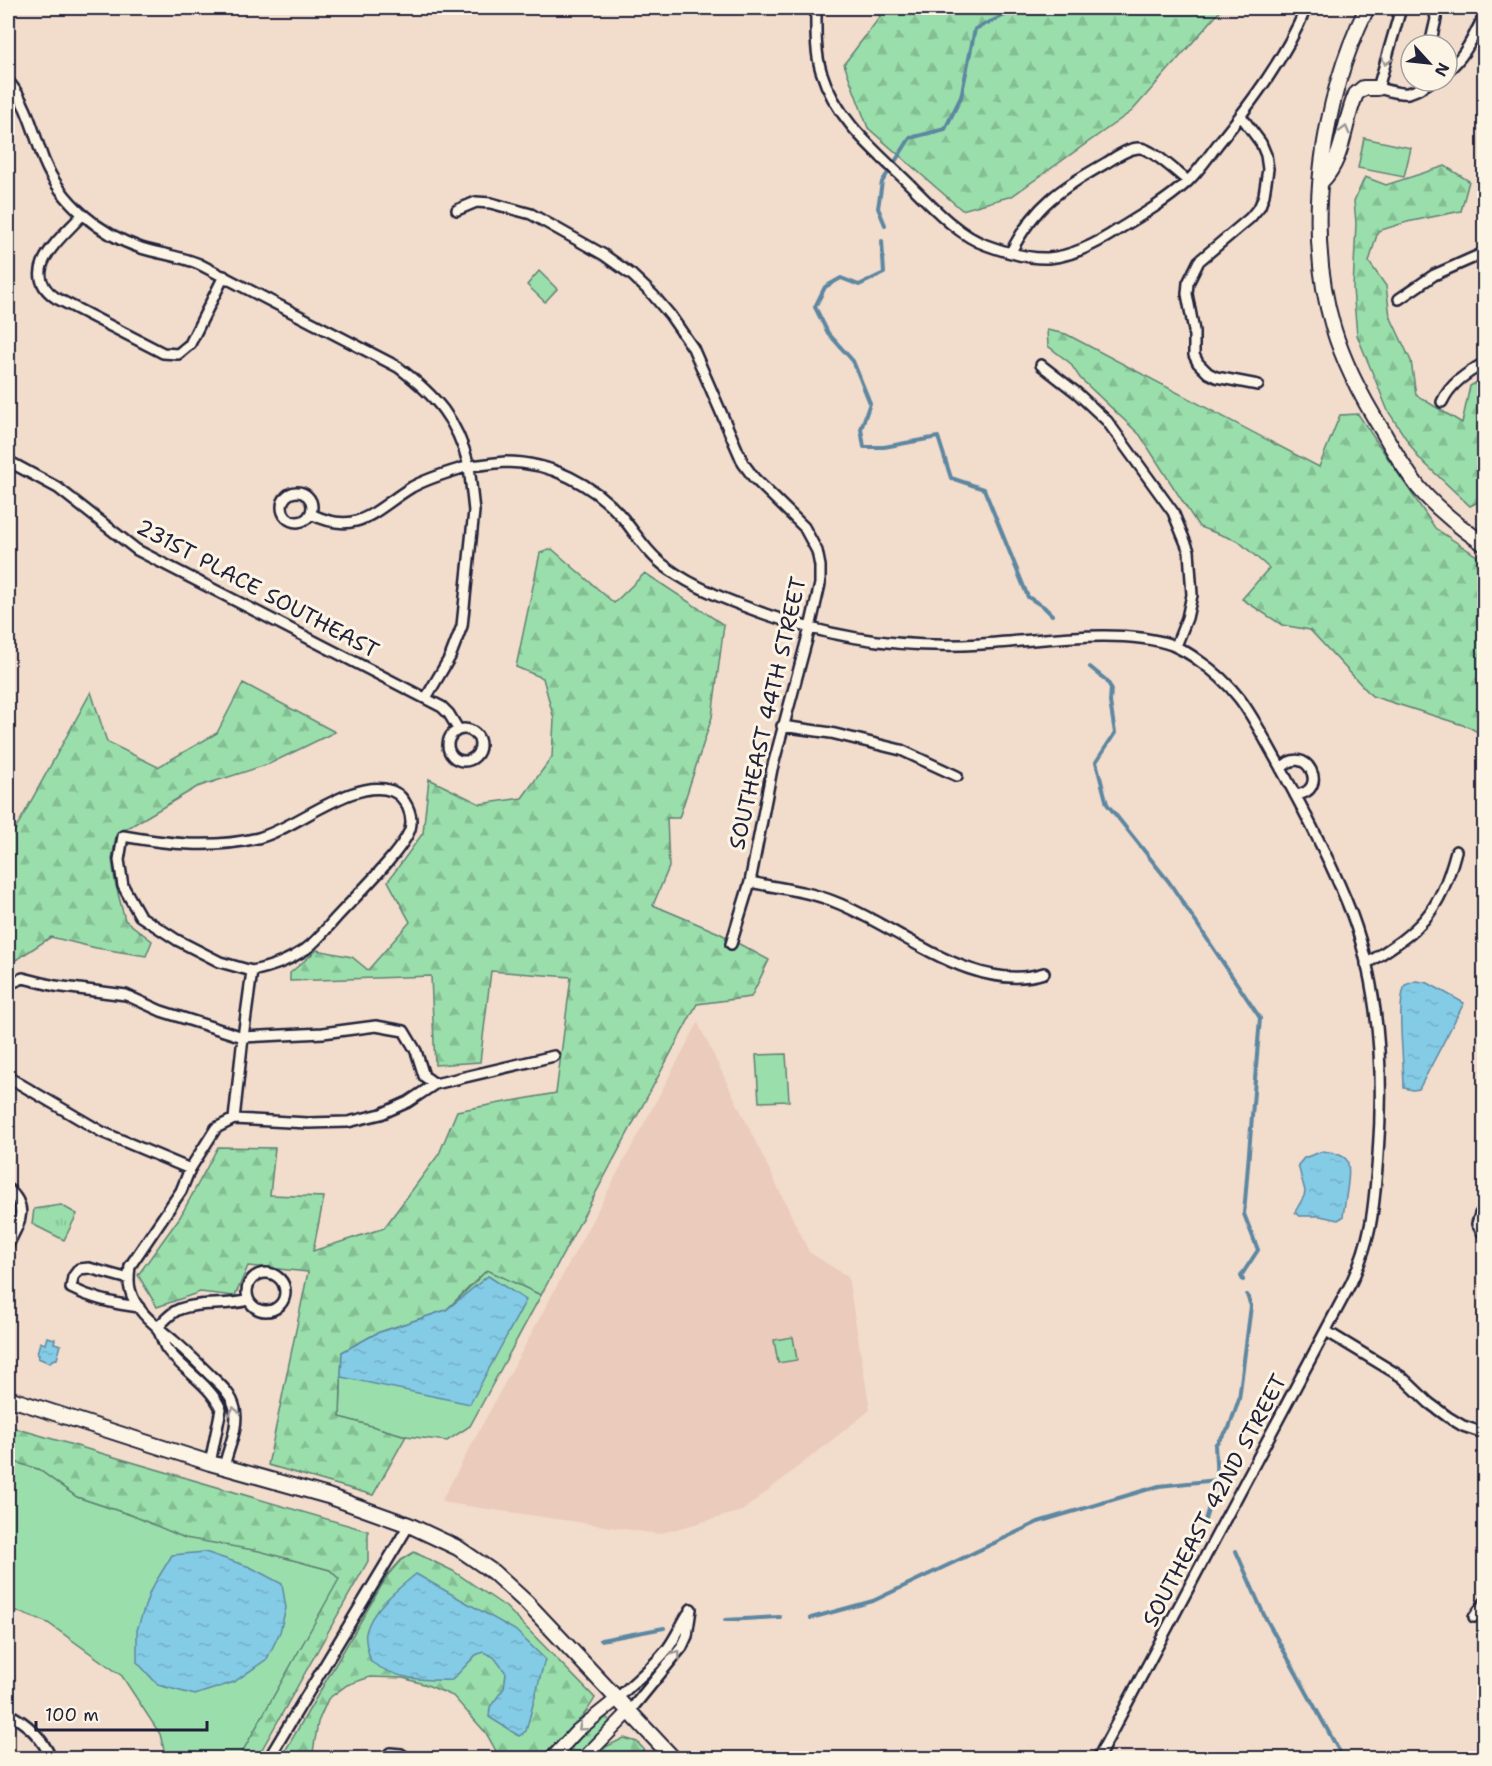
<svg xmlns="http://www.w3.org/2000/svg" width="1492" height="1766" font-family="'Shantell Sans',sans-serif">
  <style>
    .built { fill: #ebcbbb }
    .green { fill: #9adfab; stroke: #5e8073; stroke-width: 1.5 }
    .forest { fill: url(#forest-firs); stroke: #5e8073; stroke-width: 1.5 }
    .park { fill: url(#park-tufts); stroke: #5e8073; stroke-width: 1.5 }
    .water { fill: url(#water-ripples); stroke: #5d87a1; stroke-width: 1.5 }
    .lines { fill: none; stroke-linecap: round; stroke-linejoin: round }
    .stream { stroke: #5d87a1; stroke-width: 4 }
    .minor-casing { stroke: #22223b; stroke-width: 14 }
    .tertiary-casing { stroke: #22223b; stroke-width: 16 }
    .secondary-casing { stroke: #22223b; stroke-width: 18 }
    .minor { stroke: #fcf5e5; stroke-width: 9 }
    .tertiary { stroke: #fcf5e5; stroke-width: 12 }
    .secondary { stroke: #fcf5e5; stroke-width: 14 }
    .oneway { stroke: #9a9698 }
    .labels { text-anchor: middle; stroke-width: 6; stroke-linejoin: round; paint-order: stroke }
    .street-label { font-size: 22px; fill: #22223b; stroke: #fcf5e5 }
  </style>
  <defs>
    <pattern id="forest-firs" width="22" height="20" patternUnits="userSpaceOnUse" patternTransform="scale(1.5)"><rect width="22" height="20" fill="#9adfab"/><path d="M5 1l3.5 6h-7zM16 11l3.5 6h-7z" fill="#84bf94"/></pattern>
    <pattern id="park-tufts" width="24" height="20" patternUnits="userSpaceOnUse" patternTransform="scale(1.5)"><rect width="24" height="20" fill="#9adfab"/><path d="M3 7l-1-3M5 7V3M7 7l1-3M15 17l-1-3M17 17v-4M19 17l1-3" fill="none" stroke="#84bf94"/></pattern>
    <pattern id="water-ripples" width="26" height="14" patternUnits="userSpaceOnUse" patternTransform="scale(1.5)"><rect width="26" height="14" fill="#84cbe5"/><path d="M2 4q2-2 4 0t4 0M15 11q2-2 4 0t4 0" fill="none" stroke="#72aec5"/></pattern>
  </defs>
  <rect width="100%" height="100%" fill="#f2dccc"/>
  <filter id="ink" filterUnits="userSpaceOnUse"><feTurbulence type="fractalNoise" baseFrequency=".0167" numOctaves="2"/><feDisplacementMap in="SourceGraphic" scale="12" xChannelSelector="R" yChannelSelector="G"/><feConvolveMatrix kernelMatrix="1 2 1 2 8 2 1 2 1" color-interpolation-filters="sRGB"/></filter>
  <g filter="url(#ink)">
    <!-- built -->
    <path class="built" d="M698 1023 809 1252 848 1277 870 1410 742 1511 658 1534 441 1502Z"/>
    <!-- green -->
    <path class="green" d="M1364 138 1411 148 1404 177 1358 168Z
      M539 271 557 289 545 302 527 285Z
      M786 1054 789 1101 759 1102 756 1055Z
      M487 1270 541 1295 470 1426 447 1441 406 1436 340 1417 342 1352 446 1310Z
      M793 1337 797 1360 778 1363 774 1340Z
      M8 1460 38 1469 77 1497 131 1515 330 1570 340 1579 239 1758H166L160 1734 122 1676 48 1623 8 1608Z"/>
    <!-- forest -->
    <path class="forest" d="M876 8H1223L1132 111 1012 196 962 210 868 128 844 64 880 17Z
      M1445 166 1469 181 1461 211 1407 222 1378 231 1369 262 1386 286 1390 316 1411 361 1416 395 1462 423 1470 386 1484 378V499L1470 506 1418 457 1388 411 1357 335 1353 289 1356 223 1354 201 1365 177 1386 185Z
      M1047 330 1066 334 1319 467 1340 415 1358 414 1435 528 1484 561V736L1469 727 1372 696 1310 630 1282 625 1242 599 1269 568 1238 541 1199 527 1140 435 1080 378 1070 363 1048 346Z
      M552 549 614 603 645 573 724 625 712 717 679 818H667L669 867 653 905 719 933 769 960 751 997 697 1004 541 1295 487 1270 446 1310 377 1333 342 1352 340 1417 406 1436 373 1495 268 1465 308 1272 248 1266 235 1296 200 1292 157 1307 138 1275 180 1217 218 1147 275 1148 270 1195 324 1197 313 1251 384 1228 439 1154 457 1111 556 1093 571 977 491 971 480 1062 435 1065 431 976 290 981V973L317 950 352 957 368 970 410 922 388 881 423 833 429 779 480 804 522 798 552 757 554 719 543 678 516 667 540 553Z
      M243 683 335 732 269 764 197 787 116 835 112 859 115 882 125 920 152 941 146 956 96 948 51 937 8 965V843L91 692 107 742 158 767 217 733Z
      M8 1426 368 1531V1561L257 1758H239L339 1579 330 1570 259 1551 185 1538 131 1515 77 1497 38 1469 8 1460Z
      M414 1552 453 1571 506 1607 595 1698C582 1722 559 1738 541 1758H500L486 1733 453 1696 427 1685 403 1678 370 1677 347 1685 328 1699 318 1722 312 1758H281L387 1576 401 1560Z
      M603 1714 609 1720V1726L574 1758H556Z
      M624 1738 637 1742 652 1758 585 1757Z"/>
    <!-- park -->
    <path class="park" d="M61 1205 77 1214 64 1240 32 1224 34 1209Z"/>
    <!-- water -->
    <path class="water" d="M1416 981 1428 983 1464 1003 1419 1089 1413 1090 1404 1088C1404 1061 1396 1007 1405 985Z
      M1323 1151C1330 1152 1340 1153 1346 1159 1353 1167 1344 1205 1343 1217L1338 1220 1320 1216H1299L1295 1212 1304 1196 1305 1191 1298 1165 1304 1158Z
      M488 1276 526 1300 470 1404 341 1377 342 1352 377 1333 446 1310Z
      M47 1337 55 1339 54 1343 61 1345 57 1359 52 1360 50 1363 38 1358 39 1355 37 1354 40 1342 45 1344Z
      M205 1552 250 1567 282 1584 286 1608 280 1632 267 1659 234 1682 195 1695 158 1685 137 1662V1630L150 1591 172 1555Z
      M416 1574 515 1630 545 1659 526 1731 519 1736 489 1717 490 1707 504 1688 506 1673 494 1657 483 1652 476 1655 452 1680C422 1681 396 1679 371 1662 369 1654 364 1641 366 1633 371 1609 398 1589 416 1574Z"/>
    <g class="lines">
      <!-- stream -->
      <path class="stream" d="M885 225 878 208 882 182 910 138 945 129 961 97 975 29 1020 8
        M882 241 884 273 859 285 841 278 825 287 815 307 828 333 853 361 870 403 861 429 864 447H884L938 437 951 478 984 489 1028 597 1044 607 1052 615
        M1090 667 1107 681 1111 688 1110 702 1115 733 1096 762 1107 804 1169 882 1260 1018 1244 1214 1258 1250 1241 1276 1243 1280
        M1205 1520 1217 1480 1215 1445 1229 1428 1239 1399 1251 1306 1247 1295
        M1236 1551 1264 1615 1343 1758
        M811 1618 873 1601 1038 1522 1159 1486 1217 1480
        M725 1620 780 1617
        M601 1640 664 1628"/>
      <defs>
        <path id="minor" d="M816 8C816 28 815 51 821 71 834 114 867 144 899 174 924 197 954 234 986 245 1005 252 1029 259 1048 258 1074 256 1098 243 1119 229 1142 215 1166 201 1186 183 1198 172 1208 157 1218 144 1252 102 1285 58 1306 8
          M1401 8 1378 88C1406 95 1408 97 1432 81
          M1430 45 1436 19 1434 8
          M1447 71C1465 57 1474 35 1484 16
          M8 81C27 102 34 134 44 161 61 202 99 234 141 248 160 254 180 256 199 264L398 367C436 396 457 419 469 466 481 465 494 463 506 462 550 462 593 484 622 517 636 534 648 554 666 567 694 588 732 602 765 614 835 639 908 649 982 644 1037 641 1122 627 1172 645 1181 649 1190 654 1198 660 1241 689 1253 719 1278 763 1305 812 1332 863 1352 915 1380 991 1384 1075 1378 1155 1374 1205 1373 1236 1351 1283L1098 1758
          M1241 116 1261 143 1266 155 1268 169 1264 195 1260 206 1250 218 1199 261 1188 283 1187 294 1194 331V355L1198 363 1208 373 1216 377 1258 385
          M457 210 476 202 491 203 531 214 604 255 632 275 653 295 670 315 693 348 743 463 754 478 804 527 817 551 820 566V584L810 628 772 769 750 882 731 944
          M82 215C62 238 17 271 56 298L163 353 178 354 190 344 224 276
          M1011 252C1036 203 1061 189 1106 163 1116 157 1128 148 1139 148 1152 148 1177 173 1188 181
          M1399 299 1434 275 1484 253
          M1041 365 1077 393 1107 421 1173 512 1189 551 1192 595 1187 618 1176 646
          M1442 402C1450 384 1467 373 1484 363
          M8 461 58 488 137 550 442 707 449 714 458 729
          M282 507a15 15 0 1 1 30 0a15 15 0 1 1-30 0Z
          M311 514C358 537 374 510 412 487 430 477 450 472 469 466L474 511 462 626 450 657 426 698
          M782 726 831 733 901 750 957 776
          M448 745a16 16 0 1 1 32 0a16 16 0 1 1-32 0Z
          M1281 769C1305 740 1332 792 1295 795
          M750 882C778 888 808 891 835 902 898 926 973 995 1044 973
          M1366 964C1420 930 1439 915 1456 851
          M11 983 23 978 55 986 126 995 161 1011 243 1037 252 971C275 966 287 961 306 949 317 941 326 929 335 919 352 900 403 851 410 829 414 815 405 796 392 791 355 776 295 829 258 838 213 849 168 844 123 836L119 860 123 886 140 916 177 940 220 962 252 971
          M8 1077 102 1132 190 1169
          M234 1119 243 1037 323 1033 376 1026 404 1031 416 1051 424 1076 435 1084
          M8 1189C30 1208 19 1223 8 1245
          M1484 1209 1480 1214 1477 1224 1484 1235
          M247 1292a19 19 0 1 1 38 0a19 19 0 1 1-38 0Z
          M129 1279 89 1268 79 1269 73 1277 71 1288C93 1299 114 1304 139 1307
          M157 1328C164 1321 171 1312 180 1309 201 1301 226 1307 248 1300
          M158 1330C161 1335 163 1342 166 1348 182 1370 210 1384 221 1409L210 1463
          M1326 1331 1402 1377 1429 1403 1448 1417 1463 1426 1484 1433
          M224 1467C228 1448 239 1428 235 1409 232 1395 221 1385 211 1376 199 1364 187 1352 174 1341 158 1327 135 1312 130 1289 128 1282 129 1274 130 1266L181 1191 190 1169 216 1128 234 1119 308 1123 348 1122 381 1114 408 1102 435 1084 554 1056
          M1474 1617 1484 1603
          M617 1699C633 1682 653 1668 668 1648 676 1637 681 1625 688 1614
          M629 1712 682 1647 687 1636 691 1609
          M8 1714C28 1723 42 1738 51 1758
          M269 1758 409 1525
          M385 1758 390 1753 401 1754 407 1758"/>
        <path id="tertiary" d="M552 1758 577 1731 617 1699
          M584 1758 629 1712"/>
        <path id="secondary" d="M1367 8C1321 100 1304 228 1333 327 1344 364 1362 398 1382 430 1393 450 1405 470 1419 488 1437 509 1461 528 1484 544
          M1321 182C1345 158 1343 123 1356 94L1363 88H1378
          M8 1398 210 1463 328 1496 409 1525 458 1548 493 1572 527 1603 673 1758"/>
      </defs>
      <!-- minor casing -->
      <use href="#minor" class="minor-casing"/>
      <!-- tertiary casing -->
      <use href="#tertiary" class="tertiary-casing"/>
      <!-- secondary casing -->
      <use href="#secondary" class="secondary-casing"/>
      <!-- minor -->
      <use href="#minor" class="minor"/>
      <!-- tertiary -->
      <use href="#tertiary" class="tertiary"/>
      <!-- secondary -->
      <use href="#secondary" class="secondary"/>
    </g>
    <!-- one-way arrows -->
    <defs><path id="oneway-chevron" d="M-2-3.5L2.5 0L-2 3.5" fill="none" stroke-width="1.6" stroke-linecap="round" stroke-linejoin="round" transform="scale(1.5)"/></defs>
    <g class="oneway">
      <use href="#oneway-chevron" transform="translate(1386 61) rotate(106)"/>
      <use href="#oneway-chevron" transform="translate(1345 130) rotate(-75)"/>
      <use href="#oneway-chevron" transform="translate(234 1411) rotate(-101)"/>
      <use href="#oneway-chevron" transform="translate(677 1654) rotate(-54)"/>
      <use href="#oneway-chevron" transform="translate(582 1727) rotate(140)"/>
    </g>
  </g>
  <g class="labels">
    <!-- street labels -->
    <g class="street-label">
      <text transform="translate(258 588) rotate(28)" y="8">231ST PLACE SOUTHEAST</text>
      <text transform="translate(767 713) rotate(-77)" y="8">SOUTHEAST 44TH STREET</text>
      <text transform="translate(1214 1500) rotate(-62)" y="8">SOUTHEAST 42ND STREET</text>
    </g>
  </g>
  <!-- margin -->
  <rect width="1492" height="1766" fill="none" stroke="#fcf5e5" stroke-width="30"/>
  <rect x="15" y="15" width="1462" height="1736" fill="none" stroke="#22223b" stroke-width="2" filter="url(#ink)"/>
  <!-- north arrow -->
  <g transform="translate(1429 63) rotate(117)"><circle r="28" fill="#fcf5e5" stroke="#a5a1a1" stroke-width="1.5"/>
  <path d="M0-4.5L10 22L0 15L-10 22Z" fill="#22223b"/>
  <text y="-9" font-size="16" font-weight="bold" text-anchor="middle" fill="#22223b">N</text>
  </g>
  <!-- scale -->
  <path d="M36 1721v9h171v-9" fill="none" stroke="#22223b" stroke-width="3"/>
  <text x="45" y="1721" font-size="18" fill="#22223b" stroke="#fcf5e5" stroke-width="4.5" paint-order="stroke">100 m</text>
</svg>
